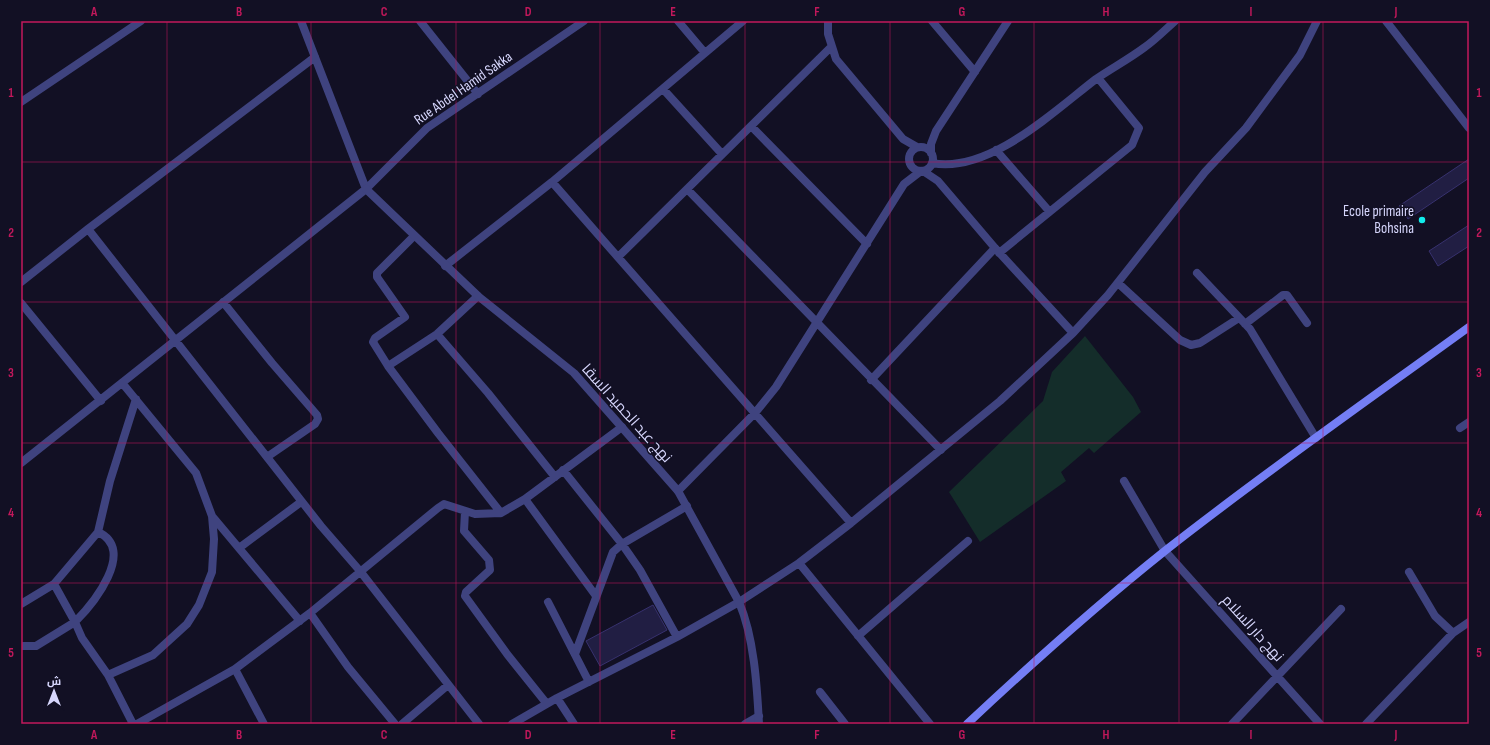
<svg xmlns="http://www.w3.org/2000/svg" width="1490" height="745" font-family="'Sofia Sans Condensed',Cairo,sans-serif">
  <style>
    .green { fill: #142d2a }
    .building { fill: #211e43; stroke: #37316e }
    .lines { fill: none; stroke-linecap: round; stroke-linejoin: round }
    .minor { stroke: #3f437f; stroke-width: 8 }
    .tertiary { stroke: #3f437f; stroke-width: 8 }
    .secondary { stroke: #747ef5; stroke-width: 8 }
    .grid { fill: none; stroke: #c2185b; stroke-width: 1; stroke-opacity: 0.55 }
    .poi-dot { fill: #11edec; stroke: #121024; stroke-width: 1.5 }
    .labels { text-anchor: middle; stroke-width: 3; stroke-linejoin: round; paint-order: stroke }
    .street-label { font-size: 15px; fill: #d6d6fc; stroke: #121024 }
    .poi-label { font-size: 15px; fill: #d6d6fc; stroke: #121024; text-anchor: end }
    .neatline { fill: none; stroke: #c2185b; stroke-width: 1.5 }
    .grid-label { font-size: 13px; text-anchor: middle; font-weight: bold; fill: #c2185b }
  </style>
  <rect width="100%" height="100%" fill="#121024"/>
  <!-- green -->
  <path class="green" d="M1085 336 1133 397 1141 412 1094 453 1089 448 1061 472 1066 481 980 542 949 492 1043 401 1052 372Z"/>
  <!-- building -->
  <path class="building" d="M1469 159V178L1408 219 1399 206Z
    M1469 225V246L1438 266 1429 251Z
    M653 605 667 630 600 666 586 641Z"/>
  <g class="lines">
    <!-- minor -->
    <path class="minor" d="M301 21 366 189
      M420 21 478 94
      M678 21 705 53
      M828 21V34L836 59 903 139 917 147
      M932 21 975 72
      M1386 21 1469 128
      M663 89 722 154
      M21 102 141 21
      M751 126 867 244
      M909 159a12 12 0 1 1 24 0a12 12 0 1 1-24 0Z
      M996 150 1049 211
      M931 153V144L936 131 1008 21
      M932 163C989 174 1054 111 1096 79 1112 68 1129 59 1145 47 1155 40 1165 30 1175 21
      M923 171 938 181 995 248 1073 333
      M552 182 851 523
      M687 189 941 450
      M88 229 321 526 360 571 479 724
      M414 236 377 273V277L405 317 375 338 373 342 388 366 438 433 501 513
      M999 253 1132 145 1139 128 1098 78
      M618 257 831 47
      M445 266 552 182 743 21
      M1197 273 1250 329 1316 438
      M21 282 88 229 315 57
      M1118 283 1180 340 1191 345 1200 343 1239 318
      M223 302 272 363 317 415 318 419 315 424 267 457
      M21 303 101 401
      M1245 324 1283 295H1287L1307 323
      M437 334 488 393 555 477
      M388 366 437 334 478 296
      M871 380 995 248
      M1460 428 1469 422
      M21 463 366 189 427 128 584 21
      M563 470 622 544 640 570 677 637
      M1124 481 1165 551 1320 724
      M678 491 755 413 776 387 904 184 921 171
      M525 499 596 596
      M465 511 464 531 489 560 490 570 466 592 465 596 507 654 547 704
      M212 516 300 621
      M239 548 301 502
      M799 563 930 724
      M54 584 75 622C93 604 137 550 98 532
      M548 602 589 682
      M21 604 54 584 98 532 110 481 136 399
      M1453 633 1469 622
      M858 636 968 541
      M21 646H36L75 622 82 638 108 675 133 724
      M575 654 613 552 622 544 687 506
      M235 669 264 724
      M108 675 153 655 187 624 199 605 212 572 214 539 212 516 196 473 123 384
      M820 692 845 724
      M557 698 574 724
      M137 724 235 669 310 613
      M395 724 348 667 310 613 438 508 444 504 475 514 501 513 525 499 622 427
      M402 724 448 685
      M512 724 557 698 677 637 739 602 799 563 851 523 1000 401 1073 333 1108 295 1205 172 1246 128 1300 55 1317 21
      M745 724 759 716
      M1232 724 1341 609
      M1366 724 1453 633 1435 616 1409 572"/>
    <!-- tertiary -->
    <path class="tertiary" d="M366 189 478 296 574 373 678 491 739 602C754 637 757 685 759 724"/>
    <!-- secondary -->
    <path class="secondary" d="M967 724C1031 664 1097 605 1166 550 1264 473 1367 401 1469 327"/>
  </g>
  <!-- grid -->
  <path class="grid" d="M167 21V724M311 21V724M456 21V724M600 21V724M745 21V724M890 21V724M1034 21V724M1179 21V724M1323 21V724M21 162H1469M21 302H1469M21 443H1469M21 583H1469"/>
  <!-- markers -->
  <circle class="poi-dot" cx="1422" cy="220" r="4"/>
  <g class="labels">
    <!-- street labels -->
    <g class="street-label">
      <text transform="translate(463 88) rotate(-35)" y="5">Rue Abdel Hamid Sakka</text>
      <text transform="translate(627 413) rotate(48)" y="5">نهج عبد الحميد السقا</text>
      <text transform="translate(1253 628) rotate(48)" y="5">نهج دار السلام</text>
    </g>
    <!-- poi labels -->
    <g class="poi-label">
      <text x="1414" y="216">Ecole primaire<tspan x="1414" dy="17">Bohsina</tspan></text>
    </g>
  </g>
  <!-- border -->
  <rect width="1490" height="745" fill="none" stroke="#121024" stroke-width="44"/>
  <!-- north arrow -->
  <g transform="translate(54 691)" stroke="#121024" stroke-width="3" paint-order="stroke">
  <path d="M0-3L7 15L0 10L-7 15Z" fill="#d6d6fc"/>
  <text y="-6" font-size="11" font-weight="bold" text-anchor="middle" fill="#d6d6fc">ش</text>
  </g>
  <rect x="22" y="22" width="1446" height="701" class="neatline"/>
  <g class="grid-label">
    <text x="94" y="16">A</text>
    <text x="239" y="16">B</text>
    <text x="384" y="16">C</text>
    <text x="528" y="16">D</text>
    <text x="673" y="16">E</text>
    <text x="817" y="16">F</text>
    <text x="962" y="16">G</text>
    <text x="1106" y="16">H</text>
    <text x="1251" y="16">I</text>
    <text x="1396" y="16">J</text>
    <text x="11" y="97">1</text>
    <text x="1479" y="97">1</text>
    <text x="11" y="237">2</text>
    <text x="1479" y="237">2</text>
    <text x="11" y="377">3</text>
    <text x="1479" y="377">3</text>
    <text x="11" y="517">4</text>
    <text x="1479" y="517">4</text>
    <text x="11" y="657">5</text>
    <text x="1479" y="657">5</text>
    <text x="94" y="739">A</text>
    <text x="239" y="739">B</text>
    <text x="384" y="739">C</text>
    <text x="528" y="739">D</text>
    <text x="673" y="739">E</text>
    <text x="817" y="739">F</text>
    <text x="962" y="739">G</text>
    <text x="1106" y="739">H</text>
    <text x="1251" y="739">I</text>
    <text x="1396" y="739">J</text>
  </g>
</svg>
